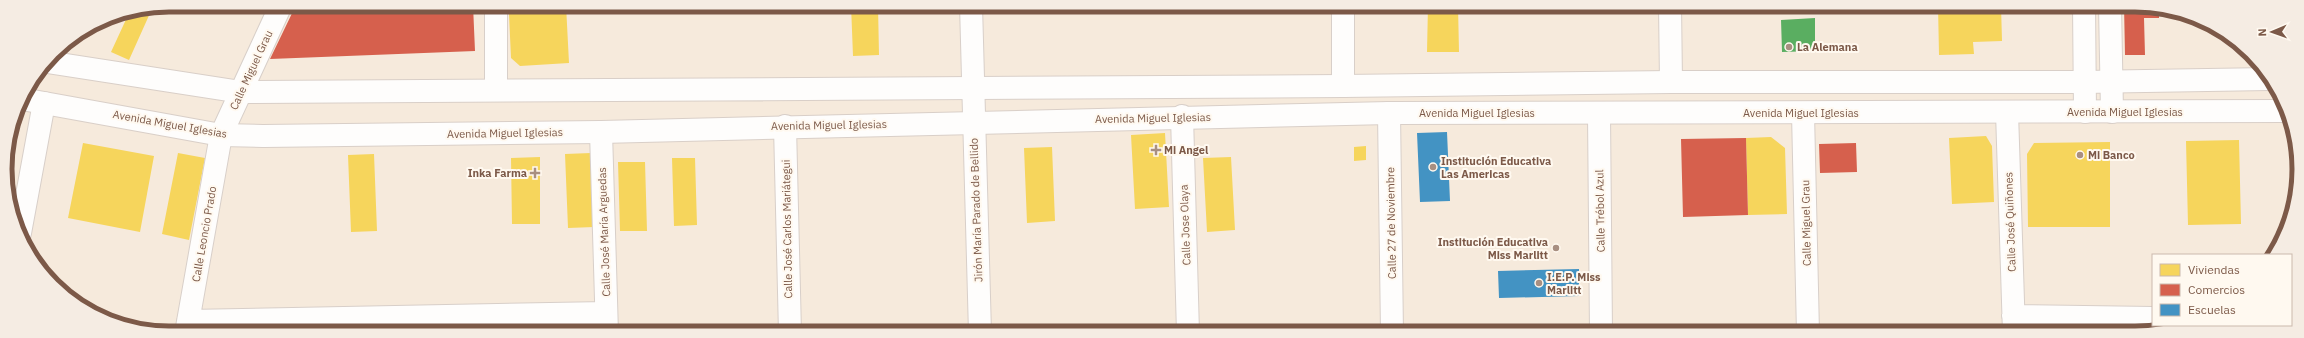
<svg xmlns="http://www.w3.org/2000/svg" width="2304" height="338" font-family="'IBM Plex Sans',sans-serif">
  <style>
    .residential { fill: #f6eadc }
    .homes { fill: #f6d55c }
    .shops { fill: #d6604d }
    .schools { fill: #4393c3 }
    .public { fill: #5aae61 }
    .lines { fill: none; stroke-linecap: round; stroke-linejoin: round }
    .minor-casing { stroke: #d8cfc9; stroke-width: 24 }
    .tertiary-casing { stroke: #d8cfc9; stroke-width: 24 }
    .secondary-casing { stroke: #d9cfc8; stroke-width: 24 }
    .minor { stroke: #fefdfc; stroke-width: 22 }
    .tertiary { stroke: #fefdfc; stroke-width: 22 }
    .secondary { stroke: #fefdfc; stroke-width: 22 }
    .poi-dot { fill: #a88f81; stroke: #fff9f0; stroke-width: 1.5 }
    .labels { text-anchor: middle; stroke-width: 4; stroke-linejoin: round; paint-order: stroke }
    .poi-label { font-size: 11px; font-weight: bold; fill: #7c5948; stroke: #fff9f0; text-anchor: start }
    .street-label { font-size: 11px; fill: #7c5948; stroke: #fff9f0 }
    .rim { fill: none; stroke: #7c5948; stroke-width: 5 }
  </style>
  <rect width="100%" height="100%" fill="#f9f4ec"/>
  <!-- residential -->
  <path class="residential" d="M169 5H2146L2208 22 2258 61 2290 117 2299 180 2286 232 2271 255H2153V325H2174L2146 333H158L96 316 46 277 14 221 5 159 18 106 53 53 106 17Z"/>
  <!-- homes -->
  <path class="homes" d="M544 5H566L569 63 520 66 511 58 509 14 544 12Z
    M851 5H878L879 55 853 56Z
    M1428 5H1458L1459 52H1427Z
    M1938 5H2001L2002 41 1973 42 1974 54 1939 55Z
    M147 9 151 11 129 60 111 52 129 13Z
    M1165 133 1169 207 1135 209 1131 135Z
    M1986 136 1992 146 1994 202 1952 204 1949 138Z
    M1771 137 1785 148 1787 214 1748 215 1746 138Z
    M2239 140 2241 224 2188 225 2186 141Z
    M2110 142V227H2028L2027 154 2034 143Z
    M83 143 154 156 140 232 68 218Z
    M1366 146V160L1354 161V147Z
    M1052 147 1055 221 1027 223 1024 148Z
    M178 153 205 158 189 240 162 234Z
    M591 153 594 227 568 228 565 154Z
    M374 154 377 231 351 232 348 155Z
    M540 157V224H512L511 158Z
    M1231 157 1235 230 1207 232 1203 158Z
    M672 158H695L697 225 674 226Z
    M618 162H645L647 231H620Z"/>
  <!-- shops -->
  <path class="shops" d="M296 5H473L475 51 270 59Z
    M2124 5H2146L2159 9V18H2144L2145 55H2125Z
    M1746 138 1748 215 1683 217 1681 139Z
    M1856 143 1857 172 1820 173 1819 144Z"/>
  <!-- schools -->
  <path class="schools" d="M1447 132 1450 201 1420 202 1417 133Z
    M1579 269V296L1499 298 1498 271Z"/>
  <!-- public -->
  <path class="public" d="M1815 18V51L1782 52 1781 20Z"/>
  <g class="lines">
    <defs>
      <path id="minor" d="M496 5V90
        M971 5 980 333
        M1670 5 1671 82
        M1343 86V5
        M2007 112 2014 333
        M1389 113 1392 333
        M1803 113 1808 333
        M1599 114 1601 333
        M1182 116 1188 333
        M785 126 790 333
        M601 132 607 333
        M20 233 44 103
        M2013 316 2153 318
        M188 321 606 313
        M186 333 221 135 281 5"/>
      <path id="tertiary" d="M2084 5 2085 112
        M2110 5 2112 112"/>
      <path id="secondary" d="M47 62 241 92 1343 86 1671 82H2084L2269 79
        M22 99 221 135 263 136 601 132 1389 113 2287 111"/>
    </defs>
    <!-- minor casing -->
    <use href="#minor" class="minor-casing"/>
    <!-- tertiary casing -->
    <use href="#tertiary" class="tertiary-casing"/>
    <!-- secondary casing -->
    <use href="#secondary" class="secondary-casing"/>
    <!-- minor -->
    <use href="#minor" class="minor"/>
    <!-- tertiary -->
    <use href="#tertiary" class="tertiary"/>
    <!-- secondary -->
    <use href="#secondary" class="secondary"/>
  </g>
  <!-- markers -->
  <g class="poi-dot">
    <circle cx="1789" cy="47" r="4"/>
    <path d="M1154 144h4v4h4v4h-4v4h-4v-4h-4v-4h4z"/>
    <circle cx="2080" cy="155" r="4"/>
    <circle cx="1433" cy="167" r="4"/>
    <path d="M533 167h4v4h4v4h-4v4h-4v-4h-4v-4h4z"/>
    <circle cx="1556" cy="248" r="4"/>
    <circle cx="1539" cy="283" r="4"/>
  </g>
  <g class="labels">
    <!-- poi labels -->
    <g class="poi-label">
      <text x="1797" y="51">La Alemana</text>
      <text x="1164" y="154">Mi Angel</text>
      <text x="2088" y="159">Mi Banco</text>
      <text x="1441" y="165">Institución Educativa<tspan x="1441" dy="13">Las Americas</tspan></text>
      <text x="527" y="177" text-anchor="end">Inka Farma</text>
      <text x="1548" y="246" text-anchor="end">Institución Educativa<tspan x="1548" dy="13">Miss Marlitt</tspan></text>
      <text x="1547" y="281">I.E.P. Miss<tspan x="1547" dy="13">Marlitt</tspan></text>
    </g>
    <!-- street labels -->
    <g class="street-label">
      <text transform="translate(251 70) rotate(-65)" y="4">Calle Miguel Grau</text>
      <text x="2125" y="116">Avenida Miguel Iglesias</text>
      <text x="1477" y="117">Avenida Miguel Iglesias</text>
      <text x="1801" y="117">Avenida Miguel Iglesias</text>
      <text transform="translate(1153 118) rotate(-1)" y="4">Avenida Miguel Iglesias</text>
      <text transform="translate(170 124) rotate(10)" y="4">Avenida Miguel Iglesias</text>
      <text transform="translate(829 125) rotate(-1)" y="4">Avenida Miguel Iglesias</text>
      <text transform="translate(505 133) rotate(-1)" y="4">Avenida Miguel Iglesias</text>
      <text transform="translate(976 210) rotate(-92)" y="4">Jirón María Parado de Bellido</text>
      <text transform="translate(1600 211) rotate(-91)" y="4">Calle Trébol Azul</text>
      <text transform="translate(2010 222) rotate(-92)" y="4">Calle José Quiñones</text>
      <text transform="translate(1391 223) rotate(-91)" y="4">Calle 27 de Noviembre</text>
      <text transform="translate(1806 223) rotate(-91)" y="4">Calle Miguel Grau</text>
      <text transform="translate(1185 225) rotate(-92)" y="4">Calle Jose Olaya</text>
      <text transform="translate(787 229) rotate(-91)" y="4">Calle José Carlos Mariátegui</text>
      <text transform="translate(604 232) rotate(-92)" y="4">Calle José María Arguedas</text>
      <text transform="translate(204 234) rotate(-80)" y="4">Calle Leoncio Prado</text>
    </g>
  </g>
  <!-- crop -->
  <path d="M0 0H2304V338H0ZM169 12H2135A157 157 0 0 1 2292 169V169A157 157 0 0 1 2135 326H169A157 157 0 0 1 12 169V169A157 157 0 0 1 169 12Z" fill="#f5ece3" fill-rule="evenodd"/>
  <path class="rim" d="M169 12H2135A157 157 0 0 1 2292 169V169A157 157 0 0 1 2135 326H169A157 157 0 0 1 12 169V169A157 157 0 0 1 169 12Z"/>
  <!-- legend -->
  <rect x="2152" y="254" width="140" height="72" fill="#fff9f0" stroke="#cbb9ad"/>
  <rect x="2160" y="264" width="20" height="12" fill="#f6d55c" stroke="#cbb9ad"/>
  <text x="2188" y="274" font-size="12" fill="#7c5948">Viviendas</text>
  <rect x="2160" y="284" width="20" height="12" fill="#d6604d" stroke="#cbb9ad"/>
  <text x="2188" y="294" font-size="12" fill="#7c5948">Comercios</text>
  <rect x="2160" y="304" width="20" height="12" fill="#4393c3" stroke="#cbb9ad"/>
  <text x="2188" y="314" font-size="12" fill="#7c5948">Escuelas</text>
  <!-- north arrow -->
  <g transform="translate(2272 32) rotate(268)" stroke="#fff9f0" stroke-width="3" paint-order="stroke">
  <path d="M0-3L7 15L0 10L-7 15Z" fill="#7c5948"/>
  <text y="-6" font-size="11" font-weight="bold" text-anchor="middle" fill="#7c5948">N</text>
  </g>
</svg>
